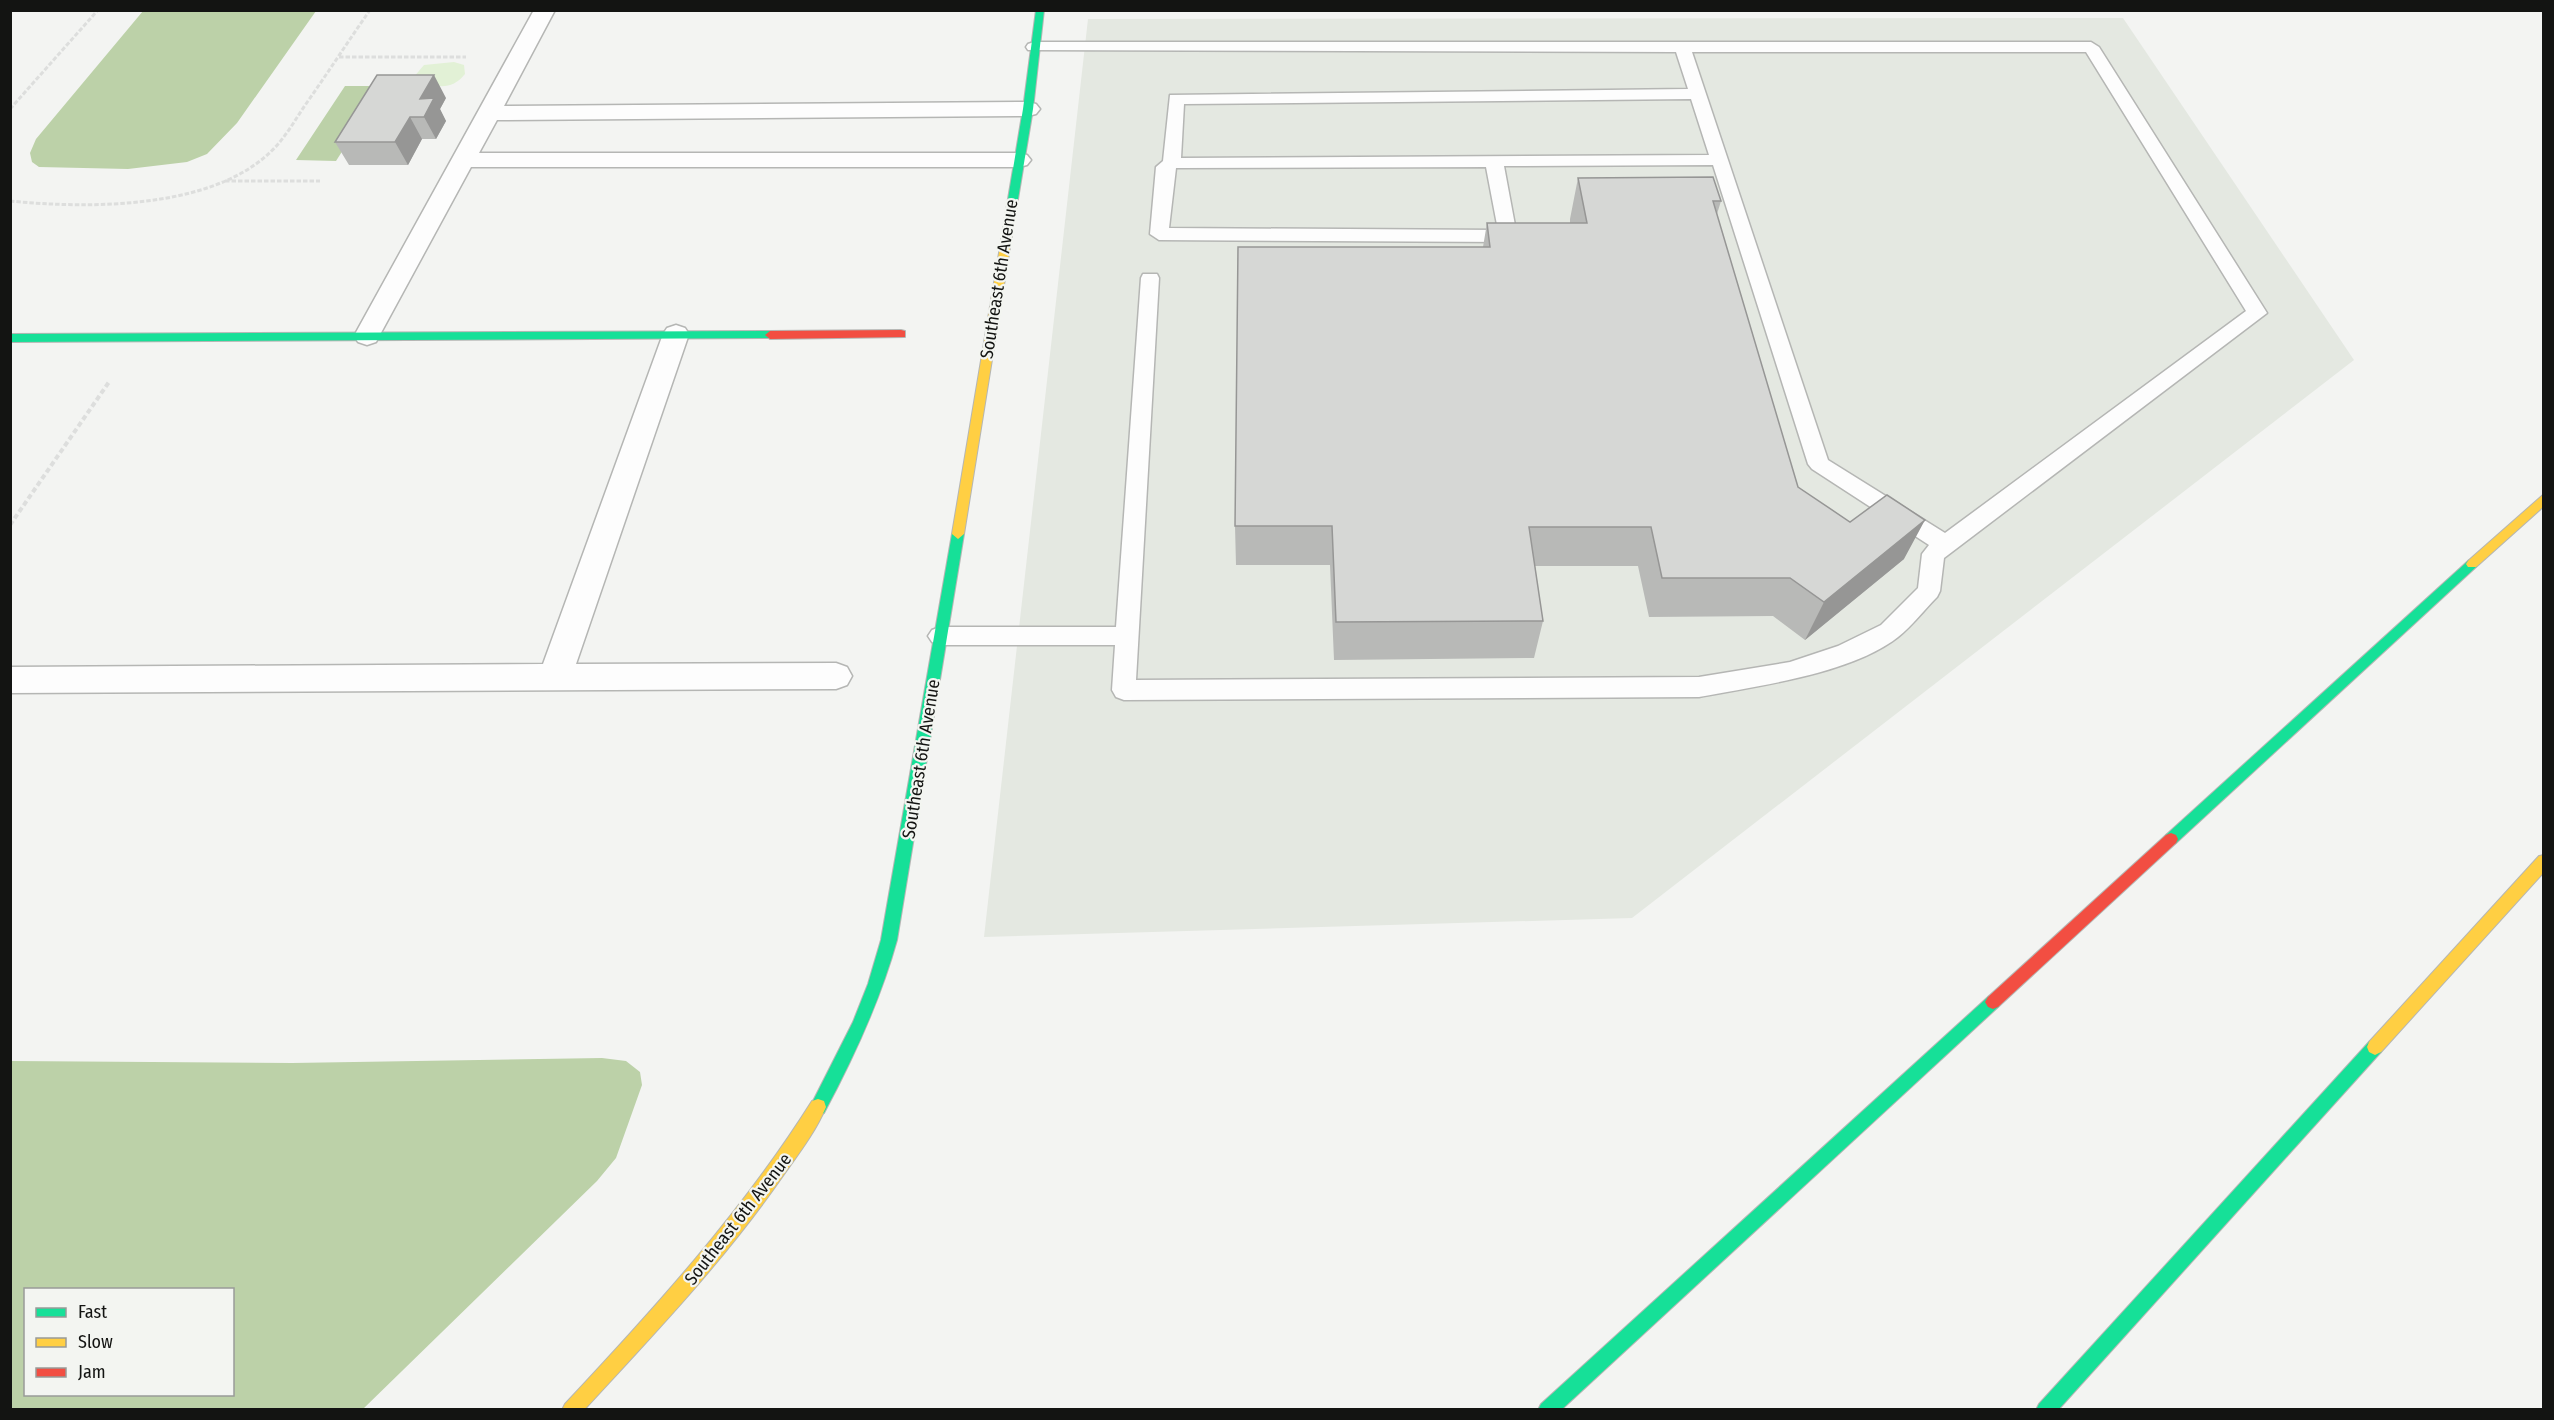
<svg xmlns="http://www.w3.org/2000/svg" width="2554" height="1420" font-family="'Fira Sans Condensed',sans-serif">
  <style>
    .built { fill: #e4e8e1 }
    .green { fill: #e2f1d6 }
    .water { fill: #bcd1a8; fill-rule: evenodd }
    .lines { fill: none; stroke-linecap: round; stroke-linejoin: round }
    .lane-casing { stroke: #b5b6b4; stroke-width: 3 }
    .street-casing { stroke: #b5b6b4; stroke-width: 3 }
    .fast-casing { stroke: #b5b6b4; stroke-width: 2 }
    .slow-casing { stroke: #b5b6b4; stroke-width: 2 }
    .jam-casing { stroke: #b5b6b4; stroke-width: 2 }
    .path-far1 { stroke: #dddedd; stroke-width: 3; stroke-dasharray: 4.5 2; stroke-linecap: butt }
    .path { stroke: #dddedd; stroke-width: 4; stroke-dasharray: 5 3; stroke-linecap: butt }
    .lane { fill: #fdfdfd; fill-rule: evenodd }
    .street { fill: #fdfdfd; fill-rule: evenodd }
    .fast { fill: #16e098; fill-rule: evenodd }
    .slow { fill: #ffcf43; fill-rule: evenodd }
    .jam { fill: #f24e42; fill-rule: evenodd }
    .wall { fill: #b8b9b7 }
    .shaded-wall { fill: #969695 }
    .building { fill: #d6d7d5; stroke: #969695; stroke-width: 1.5 }
    .labels { text-anchor: middle; stroke-width: 4.5; stroke-linejoin: round; paint-order: stroke }
    .street-label { font-size: 18px; fill: #131412; stroke: #f3f5f1 }
  </style>
  <rect width="100%" height="100%" fill="#f3f4f2"/>
  <!-- built -->
  <path class="built" d="M2123 18 2354 360 1632 918 984 937 1088 19Z"/>
  <!-- green -->
  <path class="green" d="M454 62 464 65 465 74C450 93 432 86 413 78L424 65Z"/>
  <!-- water -->
  <path class="water" d="M143 11H316L237 123 207 154 187 162 128 169 39 167 32 162 30 153 36 139Z
    M345 86H384L336 161 296 160Z
    M602 1058 626 1061 640 1072 642 1085 616 1158 597 1181 363 1409H11V1061L292 1063ZM26 1290H232V1394H26Z"/>
  <g class="lines">
    <defs>
      <path id="lane" d="M1034 42H2091L2099 47 2267 313 1944 558 1940 591 1937 597C1924 610 1912 626 1898 637 1851 674 1757 686 1699 697L1124 700 1116 697 1112 690 1115 645H940L932 642 928 636 932 630 940 627H1116L1141 278 1143 274H1157L1159 278 1136 680 1699 677 1790 662 1838 646 1881 625 1918 588 1922 554 1929 545 1812 469 1808 464 1713 165 1504 166 1517 236 1508 242 1159 240 1150 234 1156 167 1163 161 1170 95 1688 89 1676 52 1028 50 1026 47 1028 44ZM1692 52H2086L2246 311 1945 533 1828 460ZM1691 99 1709 155 1181 158 1184 104ZM1486 167 1498 230 1169 228 1176 168Z"/>
      <path id="street" d="M534 10H555L504 106 1028 102 1036 104 1040 109 1036 114 1028 116 497 120 479 153H1019L1027 155 1031 160 1027 165 1019 167H471L376 342 367 345 358 342 354 336Z
        M676 325 685 328 689 334 576 664 836 663 847 667 852 676 847 685 836 689 10 693V667L543 664 663 334 667 328Z"/>
      <path id="fast" d="M1036 10H1044L1033 109 1012 235 1007 238 1002 235 1023 109Z
        M770 331 775 335 774 338 10 342V334Z
        M958 529 964 534 897 940C880 1001 854 1057 824 1113L818 1115 812 1113 810 1107 853 1022 868 984 881 940 952 534Z
        M2472 559 2478 564 2476 567 2176 843 2171 845 2166 843 2164 839 2166 835 2468 561Z
        M1993 995 1998 997 2001 1002 1998 1007 1561 1410H1538L1541 1404 1988 997Z
        M2375 1039 2381 1042 2383 1047 2381 1052 2058 1410H2036L2039 1404 2369 1042Z"/>
      <path id="slow" d="M1007 232 1012 235 964 534 958 539 952 534 1002 235Z
        M2544 494V506L2476 567H2468L2466 564 2468 561Z
        M2544 855V872L2381 1052 2375 1055 2369 1052 2367 1047 2369 1042 2539 856Z
        M818 1099 824 1101 826 1107C815 1133 796 1157 780 1180 722 1263 652 1336 584 1410H562L565 1404C655 1308 742 1212 812 1101Z"/>
      <path id="jam" d="M901 330 905 331V337L770 339 765 335 770 331Z
        M2171 833 2176 835 2178 839 2176 843 1998 1007 1993 1009 1988 1007 1985 1002 1988 997 2166 835Z"/>
    </defs>
    <!-- lane casing -->
    <use href="#lane" class="lane-casing"/>
    <!-- street casing -->
    <use href="#street" class="street-casing"/>
    <!-- fast casing -->
    <use href="#fast" class="fast-casing"/>
    <!-- slow casing -->
    <use href="#slow" class="slow-casing"/>
    <!-- jam casing -->
    <use href="#jam" class="jam-casing"/>
    <!-- path-far1 -->
    <path class="path-far1" d="M339 57H466
      M10 109 98 10
      M225 181H320
      M10 201C91 209 222 210 279 143 290 130 298 115 308 101 329 71 349 40 370 10"/>
    <!-- path -->
    <path class="path" d="M10 525 109 382"/>
    <!-- lane -->
    <use href="#lane" class="lane"/>
    <!-- street -->
    <use href="#street" class="street"/>
    <!-- fast -->
    <use href="#fast" class="fast"/>
    <!-- slow -->
    <use href="#slow" class="slow"/>
    <!-- jam -->
    <use href="#jam" class="jam"/>
  </g>
  <!-- wall -->
  <path class="wall" d="M446 98 440 109 446 121 436 139H422L408 165H349L335 142Z
    M1578 178 1721 201 1717 214 1798 487 1904 559 1805 640 1773 616 1649 617 1638 566H1535L1543 621 1534 658 1334 660 1330 565H1236L1235 526 1483 247 1487 223H1570V219Z"/>
  <!-- shaded-wall -->
  <path class="shaded-wall" d="M434 75 446 98 440 109 446 121 436 139 424 117 420 99Z
    M410 117 422 139 408 165 395 142Z
    M1925 520 1904 559 1805 640 1824 602Z"/>
  <!-- building -->
  <path class="building" d="M377 75H434L420 99 434 98 424 117H410L395 142H335Z
    M1713 177 1721 201H1713L1798 487 1850 522 1887 495 1925 520 1824 602 1790 578H1662L1651 527H1529L1543 621 1336 622 1332 526H1235L1238 247H1490L1487 223H1587L1578 178Z"/>
  <g class="labels">
    <!-- street labels -->
    <g class="street-label">
      <text transform="translate(999 279) rotate(-81)" y="6">Southeast 6th Avenue</text>
      <text transform="translate(921 759) rotate(-81)" y="6">Southeast 6th Avenue</text>
      <text transform="translate(738 1219) rotate(-52)" y="6">Southeast 6th Avenue</text>
    </g>
  </g>
  <!-- border -->
  <rect width="2554" height="1420" fill="none" stroke="#131412" stroke-width="24"/>
  <!-- legend -->
  <rect x="24" y="1288" width="210" height="108" fill="#f3f5f1" stroke="#999b98" stroke-width="1.5"/>
  <rect x="36" y="1308" width="30" height="9" fill="#16e098" stroke="#999b98" stroke-width="1.5"/>
  <text x="78" y="1318" font-size="18" fill="#131412">Fast</text>
  <rect x="36" y="1338" width="30" height="9" fill="#ffcf43" stroke="#999b98" stroke-width="1.5"/>
  <text x="78" y="1348" font-size="18" fill="#131412">Slow</text>
  <rect x="36" y="1368" width="30" height="9" fill="#f24e42" stroke="#999b98" stroke-width="1.5"/>
  <text x="78" y="1378" font-size="18" fill="#131412">Jam</text>
</svg>
